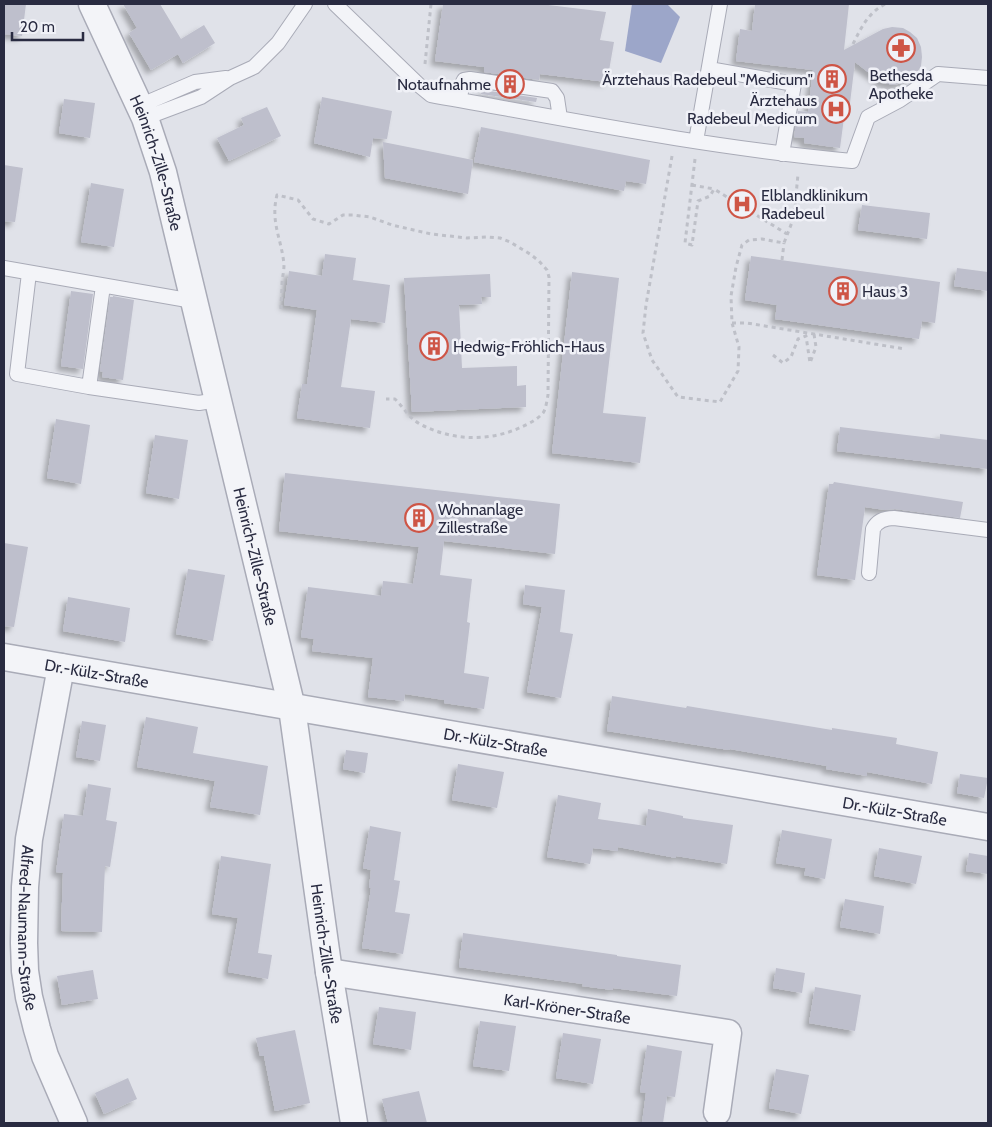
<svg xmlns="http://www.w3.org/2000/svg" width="992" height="1127" font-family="Cabin,sans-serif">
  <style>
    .water { fill: #9ca6c9 }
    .building { fill: #bebfcc; filter: url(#shadow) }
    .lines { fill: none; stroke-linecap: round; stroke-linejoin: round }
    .lane-casing { stroke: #a9abb7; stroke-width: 16 }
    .street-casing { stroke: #a9abb7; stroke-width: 29 }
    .path { stroke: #bec0c8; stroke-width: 3; stroke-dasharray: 4 4; stroke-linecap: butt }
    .lane { stroke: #f3f4f8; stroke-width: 14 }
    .street { stroke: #f3f4f8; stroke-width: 26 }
    .labels { text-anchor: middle; stroke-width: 5; stroke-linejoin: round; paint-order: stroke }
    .poi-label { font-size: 16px; fill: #292b41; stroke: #f0f1f7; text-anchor: start }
    .street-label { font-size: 16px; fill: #292b41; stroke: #f0f1f7 }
  </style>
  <defs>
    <filter id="shadow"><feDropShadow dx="-4.5" dy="4.5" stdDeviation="2.5" flood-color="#0004"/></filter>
  </defs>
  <rect width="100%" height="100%" fill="#e0e2e9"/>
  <!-- water -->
  <path class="water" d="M632 4H667L680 17 661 63 625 51Z"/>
  <!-- building -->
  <path class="building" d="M4 4H26L22 36 4 34Z
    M123 4H160L181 39 204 25 215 43 183 63 178 54 151 70 129 33 137 28Z
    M443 4H540L606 12 600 40 614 42 607 82 540 74 539 80 484 72V67L435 61Z
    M755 4H849L844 50 883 29 892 27 903 28 910 32 917 38 921 47 922 57 921 66 915 76 903 83 893 85 881 82 855 62 849 111 845 110 840 148 804 143V138L794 137 798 111 808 112 813 70 736 61 740 29 752 31Z
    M482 90 537 98 536 102 481 94Z
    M322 97 392 111 387 139 373 138 370 157 314 143Z
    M64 99 95 103 90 138 59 133Z
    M267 107 281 136 229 161 217 138 244 125 241 118Z
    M481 127 650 160 646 184 626 181 624 191 474 162Z
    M383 142 473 160 468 194 385 178Z
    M4 165 23 168 15 222 4 221Z
    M91 183 124 189 114 247 81 242Z
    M862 205 930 213 927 239 858 230Z
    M325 254 356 258 353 280 390 285 385 323 351 319 341 387 375 391 370 428 297 418 302 384H307L317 310 284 305 289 271 322 276Z
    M751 256 940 282 935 323 922 321 919 339 775 319 777 305 745 300Z
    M957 268 988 272V291L954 286Z
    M572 272 619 278 603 413 646 417 640 463 552 453Z
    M490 274 491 297H481L482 304 459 305 462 368 517 366V386L526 385V407L412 412 404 278Z
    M71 291 93 294 83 369 61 366Z
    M113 296 134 300 123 380 102 377 103 372 100 371 110 297H113Z
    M56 419 90 425 81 484 47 478Z
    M840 427 940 439V434L988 440V469L837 451Z
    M155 435 188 440 179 499 146 493Z
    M285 473 560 504 555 554 444 541 440 575 472 579 467 622 470 623 464 673 489 677 484 709 444 703V700L405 694 404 701 368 697 373 658 312 651 314 639 301 637 308 587 381 596 383 581 413 584 419 547 279 531Z
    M834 482 963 502 960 518 895 509 885 510 865 507 855 580 817 575 829 484H833Z
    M4 543 28 547 14 627 4 626Z
    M188 569 225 575 213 641 176 634Z
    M525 585 565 590 560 632 573 634 561 698 527 692 542 607 523 604Z
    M68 597 130 608 125 642 63 631Z
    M612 696 686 708 687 706 832 730V728L897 738 896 744 938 752 932 784 867 772V776L826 769 827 766 730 749 729 750 607 731Z
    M146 717 198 727 193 753 268 766 260 815 210 807 215 781 137 767Z
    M82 721 106 725 100 761 76 757Z
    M346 750 368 753 365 773 343 769Z
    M458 764 504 772 497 808 452 800Z
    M960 774 988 778 984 798 957 793Z
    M88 784 111 788 106 820 117 822 110 867 105 866 102 932 61 931 63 873 56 872 64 814 83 816Z
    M558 795 601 803 598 819 646 826 648 809 683 816V818L733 825 727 864 676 856V858L618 847V851L593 848 590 864 547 857Z
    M370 826 401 832 394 880 400 881 395 912 410 914 403 954 362 948 371 888H369L371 870 363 868Z
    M782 830 832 839 825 879 804 875 806 868 776 863Z
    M879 848 922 856 916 884 874 876Z
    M969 853 988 856V874L966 871Z
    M221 856 271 864 258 953 272 955 268 979 228 972 238 918 212 914Z
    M845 899 884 906 880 934 840 927Z
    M463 933 617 955V956L681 965 677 996 613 988 612 990 582 986 583 984 459 967Z
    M776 968 805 973 802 993 773 988Z
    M93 970 98 999 62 1005 57 976Z
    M815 987 861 995 855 1031 809 1023Z
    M379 1007 416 1012 411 1050 373 1044Z
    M480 1021 516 1026 509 1071 473 1066Z
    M295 1030 310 1103 275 1111 264 1056H260L256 1038Z
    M563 1033 601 1039 593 1084 556 1078Z
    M647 1045 682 1051 675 1097 667 1096 663 1123H642L646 1093 640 1092Z
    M776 1069 809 1075 801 1114 769 1108Z
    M128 1078 137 1099 104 1114 95 1093Z
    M419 1091 427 1123H388L382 1099Z"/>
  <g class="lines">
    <defs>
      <path id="lane" d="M335 4 420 86 431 95C571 120 710 148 852 161L868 117 900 100 938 74 988 78
        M709 69 794 84 782 154
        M460 100 462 84 464 80 470 79 552 91 557 98 560 118
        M139 106 195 82 226 78
        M145 118 201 97 230 78 254 67 278 43 305 4
        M696 141 720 4
        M4 268 193 301
        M29 273 17 374 89 387 199 403 217 400
        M89 387 103 286
        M869 573 873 529C877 521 885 518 894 518L988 530"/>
      <g id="street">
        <path id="s1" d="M92 4 145 118 163 172 292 708 329 972 354 1123"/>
        <path id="s2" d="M4 657 988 827"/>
        <path id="s3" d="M61 667 29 839 25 887 24 943 25 971 29 997 37 1029 45 1056 74 1123"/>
        <path id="s4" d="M329 972 728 1033 717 1112"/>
      </g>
    </defs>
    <!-- lane casing -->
    <use href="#lane" class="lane-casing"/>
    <!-- street casing -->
    <use href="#street" class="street-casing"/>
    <!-- path -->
    <path class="path" d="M853 44C861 28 868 13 885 4
      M425 64 431 4
      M672 156 646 305 643 333 652 360 678 397 720 402 738 371 739 347 732 323 731 296 736 267 742 245 749 240 762 239 784 243 794 217 798 174
      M695 159 685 243 692 245 698 201 710 196 714 189 787 234
      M692 185 714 189
      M782 260 784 243
      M281 309C281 301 282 293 282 285 282 278 284 272 284 265 282 240 270 222 277 195L298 200 313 219 329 224 343 215H353L370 217 392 225 431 234 467 238 488 237 500 238 510 242 530 254 539 261 547 270 549 277 548 395C547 400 546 409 543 413 536 421 526 425 517 429 485 442 450 440 420 424 409 418 404 408 395 399H386
      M732 323H747L905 349
      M773 355 783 363 791 357 798 339 806 336 810 363 816 347 814 334"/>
    <!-- lane -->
    <use href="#lane" class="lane"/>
    <!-- street -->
    <use href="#street" class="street"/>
  </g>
  <!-- icons -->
  <defs>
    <symbol id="pharmacy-ring" viewBox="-11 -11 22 22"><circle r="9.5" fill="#f0f1f7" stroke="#ce5546" stroke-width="1.5"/><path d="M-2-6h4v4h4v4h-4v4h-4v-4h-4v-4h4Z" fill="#ce5546"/></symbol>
    <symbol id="building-ring" viewBox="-11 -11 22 22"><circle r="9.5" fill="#f0f1f7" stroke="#ce5546" stroke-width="1.5"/><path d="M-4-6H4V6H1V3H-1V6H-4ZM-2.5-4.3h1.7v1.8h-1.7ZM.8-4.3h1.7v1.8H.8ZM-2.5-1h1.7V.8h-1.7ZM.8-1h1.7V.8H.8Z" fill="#ce5546"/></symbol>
    <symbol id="hospital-ring" viewBox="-11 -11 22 22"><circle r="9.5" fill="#f0f1f7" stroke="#ce5546" stroke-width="1.5"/><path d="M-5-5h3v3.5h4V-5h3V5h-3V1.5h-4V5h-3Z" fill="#ce5546"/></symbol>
  </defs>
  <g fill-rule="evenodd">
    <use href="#pharmacy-ring" x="885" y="32" width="32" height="32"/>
    <use href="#building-ring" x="816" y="63" width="32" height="32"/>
    <use href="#building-ring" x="494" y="68" width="32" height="32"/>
    <use href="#hospital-ring" x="820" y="93" width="32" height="32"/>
    <use href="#hospital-ring" x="726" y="188" width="32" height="32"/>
    <use href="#building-ring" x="827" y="275" width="32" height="32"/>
    <use href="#building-ring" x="418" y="330" width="32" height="32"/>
    <use href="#building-ring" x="403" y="502" width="32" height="32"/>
  </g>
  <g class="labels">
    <!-- poi labels -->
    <g class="poi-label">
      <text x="901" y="81" text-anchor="middle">Bethesda<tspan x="901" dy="18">Apotheke</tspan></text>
      <text x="813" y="85" text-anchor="end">Ärztehaus Radebeul "Medicum"</text>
      <text x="491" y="90" text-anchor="end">Notaufnahme</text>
      <text x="817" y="106" text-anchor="end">Ärztehaus<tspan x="817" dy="18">Radebeul Medicum</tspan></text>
      <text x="761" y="201">Elblandklinikum<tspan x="761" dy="18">Radebeul</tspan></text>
      <text x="862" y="297">Haus 3</text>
      <text x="453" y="352">Hedwig-Fröhlich-Haus</text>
      <text x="438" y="515">Wohnanlage<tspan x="438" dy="18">Zillestraße</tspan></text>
    </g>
    <!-- street labels -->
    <g class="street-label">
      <text dy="6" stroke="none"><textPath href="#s1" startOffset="172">Heinrich-Zille-Straße</textPath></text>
      <text dy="6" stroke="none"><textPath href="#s1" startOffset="578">Heinrich-Zille-Straße</textPath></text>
      <text dy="6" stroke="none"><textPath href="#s2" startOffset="94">Dr.-Külz-Straße</textPath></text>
      <text dy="6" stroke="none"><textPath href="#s2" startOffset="499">Dr.-Külz-Straße</textPath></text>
      <text dy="6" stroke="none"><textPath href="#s2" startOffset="904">Dr.-Külz-Straße</textPath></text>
      <text dy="6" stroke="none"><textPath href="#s3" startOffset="264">Alfred-Naumann-Straße</textPath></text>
      <text dy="6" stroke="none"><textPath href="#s1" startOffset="982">Heinrich-Zille-Straße</textPath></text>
      <text dy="6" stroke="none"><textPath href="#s4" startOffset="241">Karl-Kröner-Straße</textPath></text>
    </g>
  </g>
  <!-- border -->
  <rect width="992" height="1127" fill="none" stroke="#292b41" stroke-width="10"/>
  <!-- scale -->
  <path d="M12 32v8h71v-8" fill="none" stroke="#292b41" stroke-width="2.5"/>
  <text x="20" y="32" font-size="15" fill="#292b41" stroke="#f0f1f7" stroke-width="4" paint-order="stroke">20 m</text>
</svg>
